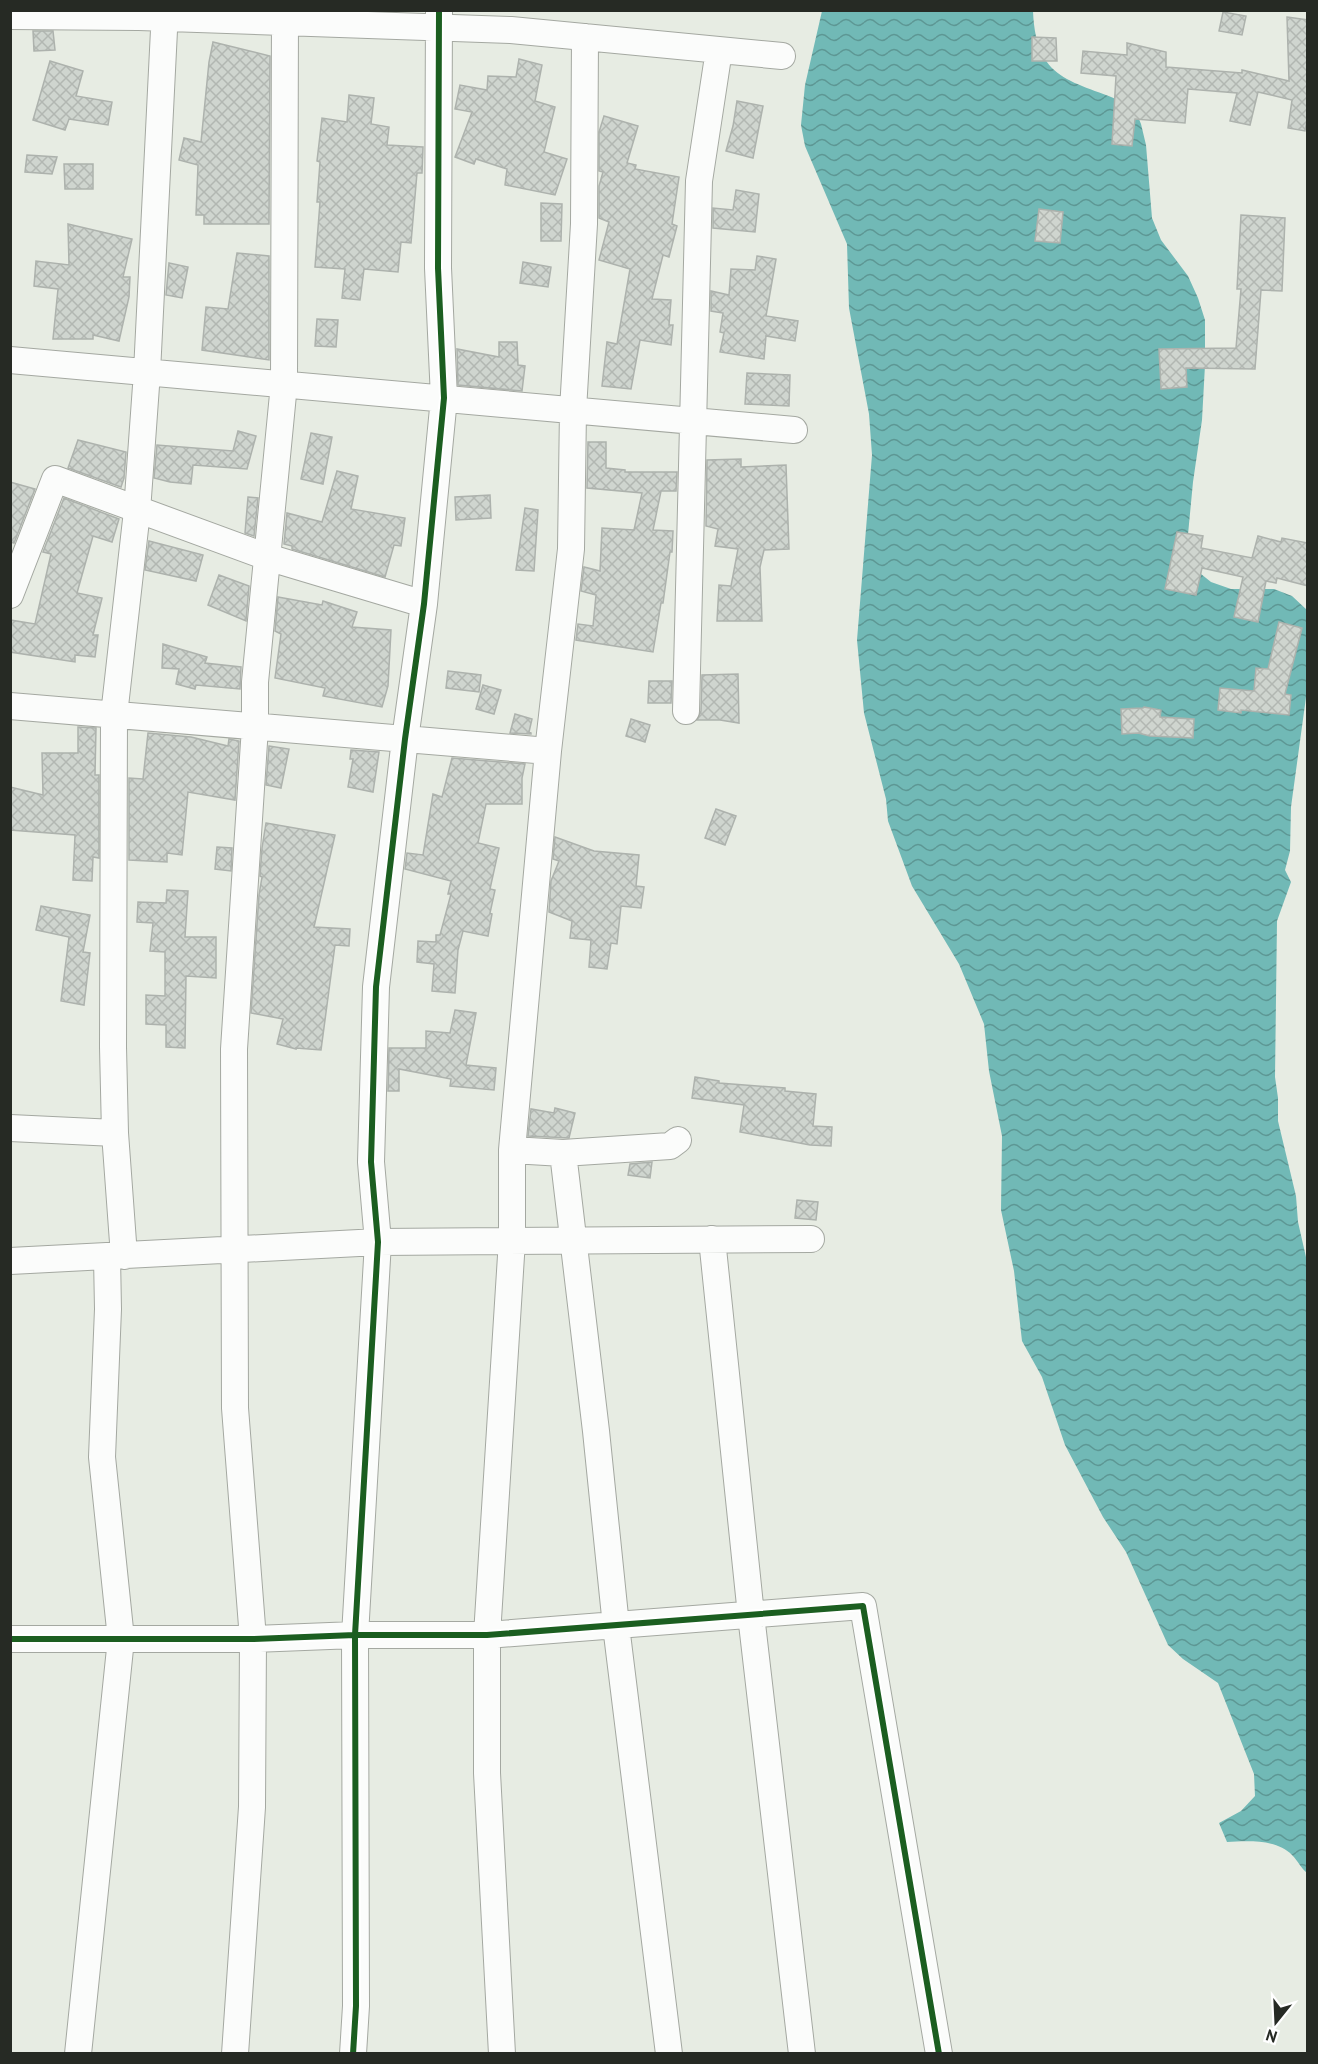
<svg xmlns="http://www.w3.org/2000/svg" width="1318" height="2064" font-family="'PT Sans',sans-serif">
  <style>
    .water { fill: url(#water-waves) }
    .building { fill: url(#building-cross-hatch); stroke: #adb2ad; stroke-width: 1.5 }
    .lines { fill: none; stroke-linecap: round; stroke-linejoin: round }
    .street-casing { stroke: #a4a8a1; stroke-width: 28 }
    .street { stroke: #fbfcfb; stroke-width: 26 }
    .cycleway-casing { stroke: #fff; stroke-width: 10 }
    .cycleway { stroke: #1b5e20; stroke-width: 6 }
  </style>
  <defs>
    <pattern id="water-waves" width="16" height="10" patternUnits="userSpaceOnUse" patternTransform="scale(1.5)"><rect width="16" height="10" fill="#71b9b6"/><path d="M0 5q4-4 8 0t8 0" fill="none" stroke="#5d9794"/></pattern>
    <pattern id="building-cross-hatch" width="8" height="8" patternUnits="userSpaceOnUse" patternTransform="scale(1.5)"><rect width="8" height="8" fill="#cfd5cf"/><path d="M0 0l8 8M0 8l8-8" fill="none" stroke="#b2b7b2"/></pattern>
  </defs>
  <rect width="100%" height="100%" fill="#e7ece3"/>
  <!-- water -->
  <path class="water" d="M822 11H1033C1036 87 1078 79 1134 107L1141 124 1146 145 1152 218 1161 240 1188 276 1198 298 1205 320V365L1202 420 1193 482 1187 545 1191 566 1211 582 1231 589H1274L1292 596 1307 610V690L1291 807 1290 851 1285 870 1291 882 1277 921 1275 1077 1278 1098V1121L1296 1196 1298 1222 1308 1266 1307 1873C1301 1868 1298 1861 1292 1855 1277 1839 1248 1841 1227 1842L1219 1823 1241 1811 1255 1796 1254 1774 1218 1683 1183 1659 1168 1645 1126 1552 1103 1517 1065 1445 1042 1377 1022 1341 1014 1271 1001 1210 1002 1136 989 1071 984 1024 959 964 912 886 888 821 886 799 864 713 857 640 872 455 869 414 849 308 847 244 805 146 801 125 805 85Z"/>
  <!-- building -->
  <path class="building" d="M1223 12 1246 16 1242 35 1219 31Z
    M1287 17 1308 20V116L1305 131 1288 128 1292 100 1258 92 1250 125 1230 121 1237 93 1188 89 1185 123 1135 119 1132 146 1112 144 1116 76 1081 73 1083 51 1127 55V43L1166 52V67L1242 73V70L1289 81Z
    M33 31H53L55 50 34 51Z
    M1032 37 1056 38 1057 61H1032Z
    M213 42 270 56 269 224H204V215H196L198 165 179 160 184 138 201 142 209 62Z
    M519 59 542 65 535 101 555 107 544 152 567 159 555 195 505 185 507 169 476 159 474 164 455 157 472 112 455 109 460 85 487 90 488 76 516 77Z
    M50 61 83 71 76 96 112 102 108 125 69 119 65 130 33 120Z
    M349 95 374 98 371 124 389 127 387 145 423 147 422 173H417L411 243 401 242 398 272 364 269 360 300 342 298 345 269 315 267 320 202H317L320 162 317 161 322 118 347 122Z
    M737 101 763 106 753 158 726 151 733 126Z
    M604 116 638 126 627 163 636 165 635 169 679 177 672 224 677 226 669 257 663 255 652 299 671 300 669 325H673L671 345 640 340 631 389 602 386 607 342 617 344 630 269 599 260 609 222 599 218V186L603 172 599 171V132Z
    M27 155 57 157 52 174 25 172Z
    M64 164H93V189H65Z
    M736 190 759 194 755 232 713 228V208L733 210Z
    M541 203 562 204 561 241H541Z
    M1039 209 1063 212 1060 243 1035 241Z
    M1241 215 1285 218 1282 291 1261 290 1255 369 1186 368 1187 387 1161 389 1159 349 1236 348 1241 289H1237Z
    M68 224 132 239 123 277H130L129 297 119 341 93 335V339H53L58 289 34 286 36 261 69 265Z
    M237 253 269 256V360L202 350 206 307 228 309Z
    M757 256 776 259 766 316 798 321 795 341 766 336 764 359 720 352 724 333 720 332 723 313 711 311V291L729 295 731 269 755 270Z
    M523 262 551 267 548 287 520 283Z
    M169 263 188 267 182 298 166 295Z
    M317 319 338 320 336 347 315 346Z
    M499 342H517L518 365 525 366 522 391 458 385 457 349 499 357Z
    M747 373 790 375 789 406 745 404Z
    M238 431 256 436 247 469 193 465 191 484 170 482 154 478 157 445 233 451Z
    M311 433 332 437 323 484 301 479Z
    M78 440 126 452 124 478 121 487 68 468Z
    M588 442H606V468L625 470V472H677L676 491H661L653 530 673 531 672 552H670L663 603H661L653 652 576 640 578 624 593 626 596 595 581 591 584 567 600 571 602 528 634 530 642 493 587 488Z
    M741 459V467L786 465 789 549 764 550 760 567 762 621H717L719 585 731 586 738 549 715 546 718 529 706 526 707 460Z
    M337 471 358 476 351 509 405 518 401 546 394 545 385 577 292 549V546L284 544 287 513 322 522Z
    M10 482 35 489 14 543 10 542Z
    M490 495 491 518 456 520 455 497Z
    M248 497 258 498 254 536 245 533Z
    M64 498 119 519 112 542 93 536 77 593 102 598 93 635H98L95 657 75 655V662L10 652V620L35 624 51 554 43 552Z
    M525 508 538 510 534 571 516 570Z
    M1177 532 1203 536 1201 548 1252 558 1258 536 1281 542 1282 538 1308 543V586L1277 578 1276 583 1266 581 1258 622 1234 617 1243 577 1202 568 1196 595 1165 589Z
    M149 541 203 555 196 581 145 570Z
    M219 575 249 586 246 621 208 605Z
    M278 597 322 605 323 601 357 612 352 627 391 630 388 686 382 707 323 696 325 688 275 678 281 634 275 631Z
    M1279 622 1302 628 1285 694 1291 695 1289 715 1241 710V713L1218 710 1220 688 1254 691 1256 668 1268 669Z
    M163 644 207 657 205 663 241 667 240 689 196 685 195 689 176 684 179 669 162 668Z
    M448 671 481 675 479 692 446 688Z
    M738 674 739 723 720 720H697L701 711 702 675Z
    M649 681H672L671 703H648Z
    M483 685 501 690 494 714 476 709Z
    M1144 707 1161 710 1160 717 1194 719 1193 738 1150 736 1138 733 1122 734 1121 709 1143 708Z
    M515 714 532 719 529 732 531 733V734L510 733Z
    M631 719 650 725 645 742 626 736Z
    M78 727 96 728 95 775H99V858L93 857 92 881 73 880 75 835 10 830V787L43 795 42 753H78Z
    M148 733 191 737 228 746 229 739 239 741 235 800 188 792 182 855 167 853V862L129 860V778L143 779Z
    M269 746 289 749 281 788 266 785Z
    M351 750 379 752 373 792 348 787 353 759H350Z
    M452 758 525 764 522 778V804H486L478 843 499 848 490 889 495 890 490 913 492 914 488 936 463 931 458 950 455 993 432 991 434 964 417 962 418 941 436 942V935H440L451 894H448L451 881 405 869 407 853 423 855 433 794 442 797Z
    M716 809 736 816 725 845 705 838Z
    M266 823 335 835 314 927 350 929 349 946 335 945 321 1050 296 1048V1049L277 1044 283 1019 251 1013 259 895 262 877 260 876 262 848Z
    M555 837 594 851 639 855 636 886 644 887 641 908 621 906 617 944 611 943 607 969 589 967 591 940 570 938 572 921 549 912 551 881 559 861 553 859Z
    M217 847 232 848 231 871 215 869Z
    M167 890 188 891 185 937H216V978L186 976 185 1048 166 1047V1025L146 1024V995L165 996V952L150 951 153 923 137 922 138 902 166 903Z
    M41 906 90 915 83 952 90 953 84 1005 61 1001 69 937 36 930Z
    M455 1010 476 1013 466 1065 496 1068 494 1090 450 1086 451 1079 399 1069V1091H388L389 1048H426V1031L450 1033Z
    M695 1077 719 1081V1083L785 1088V1091L816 1094 813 1126 832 1127 831 1146 810 1145 740 1132 744 1105 692 1098Z
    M555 1108 575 1113 569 1138 528 1136 531 1109 554 1113Z
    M652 1162 650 1178 628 1175 630 1164Z
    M797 1200 818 1202 816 1220 795 1218Z"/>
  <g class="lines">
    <defs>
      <path id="street" d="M10 16 139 17 511 30 782 56
        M10 360 794 430
        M10 595 55 479 267 557 424 604
        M10 706 548 751
        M686 711 699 181 719 50
        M10 1128 115 1133
        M512 1150 563 1153 670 1146 678 1140
        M563 1153 596 1431 616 1626 669 2054
        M712 1239 751 1615 802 2054
        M124 1256 115 1133 113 1047 114 715 137 511 147 372 165 10
        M10 1261 378 1242 811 1239
        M10 1639H253L355 1635H487L863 1606 939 2054
        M78 2054 121 1639 102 1457 108 1309 107 1257
        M235 2054 252 1807 253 1639 235 1408 234 1049 255 727V682L284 384 285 10
        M353 2054 356 2006 355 1635 378 1242 371 1162 376 987 405 739 424 604 444 398 438 268 439 10
        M502 2054 487 1773V1635L512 1240V1150L548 751 571 549 573 410 584 224 585 37"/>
    </defs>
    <!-- street casing -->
    <use href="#street" class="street-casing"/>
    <!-- street -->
    <use href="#street" class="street"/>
    <defs>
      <path id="cycleway" d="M10 1639H253L355 1635H487L863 1606 939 2054
        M353 2054 356 2006 355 1635 378 1242 371 1162 376 987 405 739 424 604 444 398 438 268 439 10"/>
    </defs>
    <!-- cycleway casing -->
    <use href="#cycleway" class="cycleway-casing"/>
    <!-- cycleway -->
    <use href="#cycleway" class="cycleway"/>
  </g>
  <!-- border -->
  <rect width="1318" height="2064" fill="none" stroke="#262a24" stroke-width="24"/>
  <!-- north arrow -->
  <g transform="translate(1276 2022) rotate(198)" stroke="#ffffff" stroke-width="4.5" paint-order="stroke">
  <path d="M0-4.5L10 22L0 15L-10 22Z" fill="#262a24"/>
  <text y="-9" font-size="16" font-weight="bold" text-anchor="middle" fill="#262a24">N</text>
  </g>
</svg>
